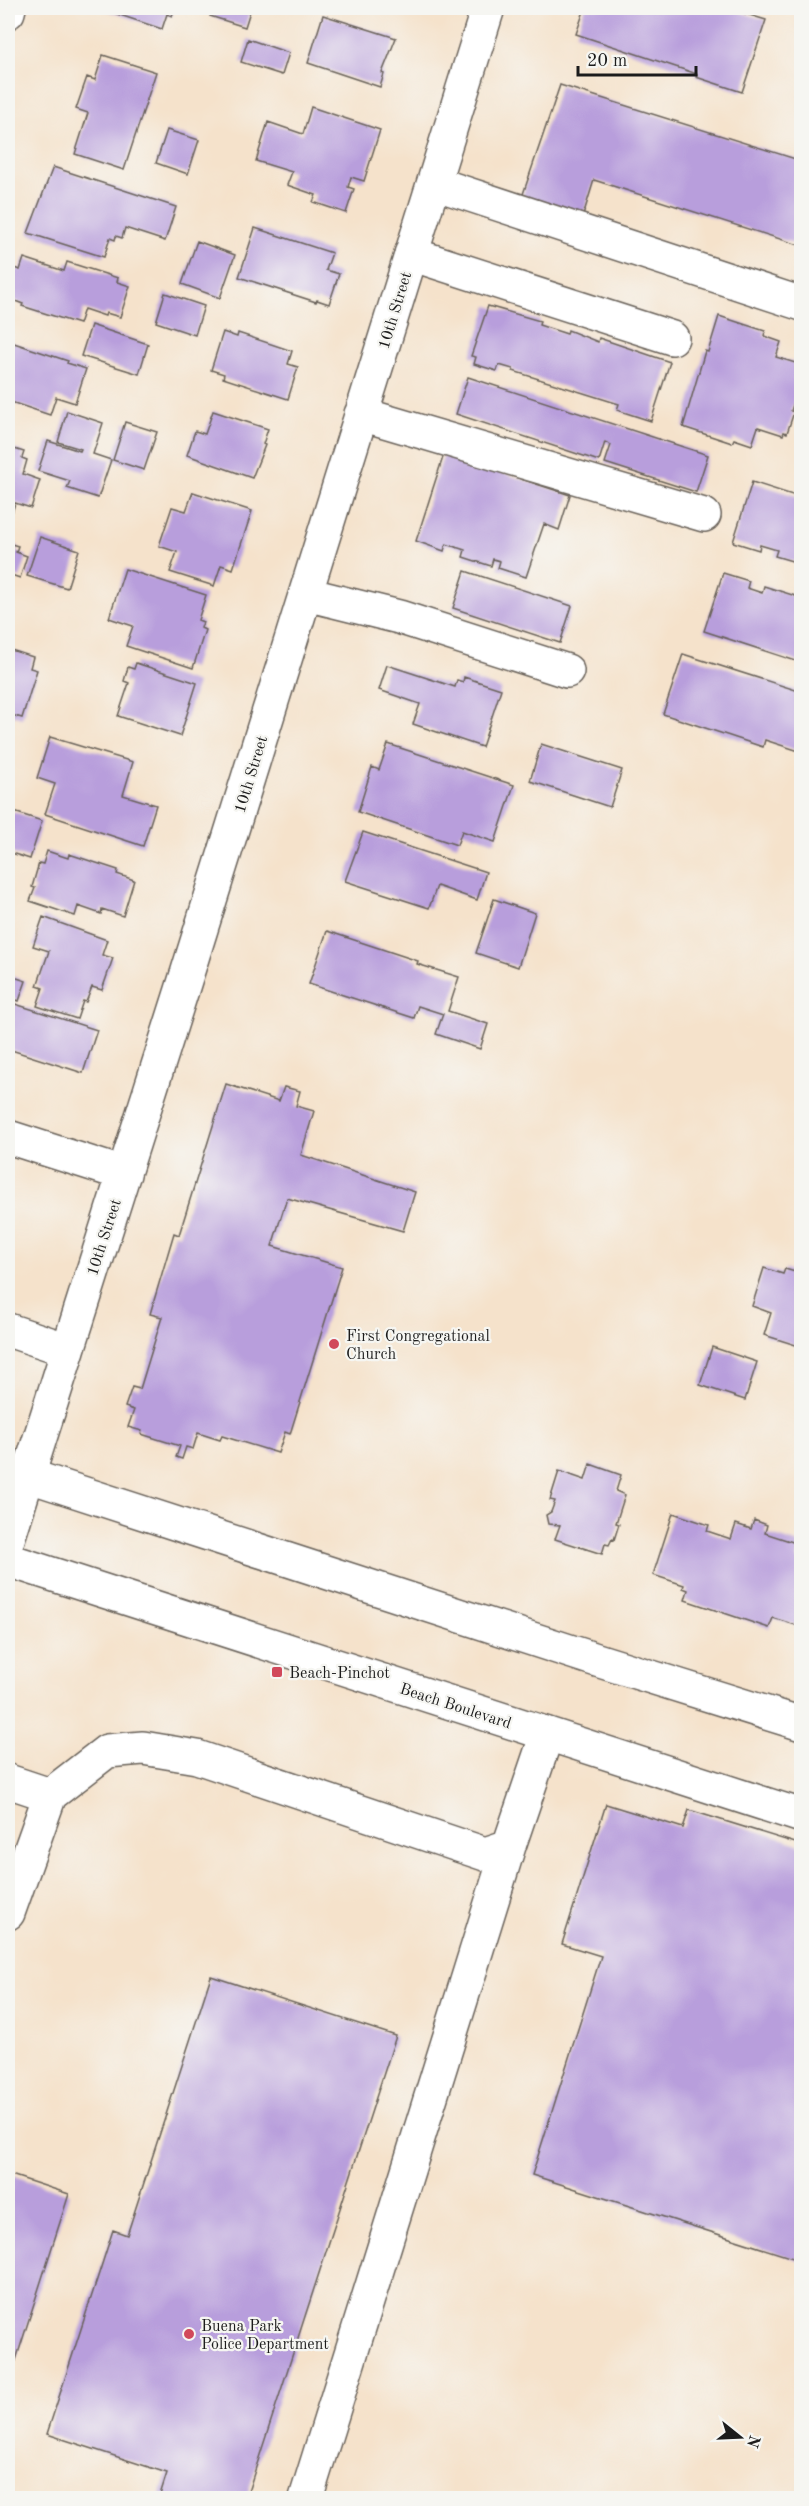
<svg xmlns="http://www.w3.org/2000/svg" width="809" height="2506" font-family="'Old Standard TT',serif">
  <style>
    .building { fill: #b89edc }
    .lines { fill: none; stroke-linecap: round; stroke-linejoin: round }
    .minor-casing { stroke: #686159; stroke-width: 36 }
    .major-casing { stroke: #686159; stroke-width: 36 }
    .minor { stroke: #fff; stroke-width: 33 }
    .major { stroke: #fff; stroke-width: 33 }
    .poi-dot { fill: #d1495b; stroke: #f6f6f2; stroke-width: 2 }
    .labels { text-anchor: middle; stroke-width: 4.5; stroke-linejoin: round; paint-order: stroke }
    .street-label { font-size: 16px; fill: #1c1c1c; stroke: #f6f6f2 }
    .poi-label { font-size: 16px; fill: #1c1c1c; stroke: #f6f6f2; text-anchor: start }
  </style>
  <rect width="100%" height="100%" fill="#f6f6f2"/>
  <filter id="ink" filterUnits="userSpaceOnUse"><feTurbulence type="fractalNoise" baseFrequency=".0167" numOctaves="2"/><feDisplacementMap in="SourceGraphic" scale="12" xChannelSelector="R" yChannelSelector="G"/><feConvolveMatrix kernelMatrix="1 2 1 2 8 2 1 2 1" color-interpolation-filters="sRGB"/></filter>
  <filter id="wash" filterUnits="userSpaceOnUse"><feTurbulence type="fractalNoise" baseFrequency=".008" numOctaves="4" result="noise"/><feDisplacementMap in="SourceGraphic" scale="24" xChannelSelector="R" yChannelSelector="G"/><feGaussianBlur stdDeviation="1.35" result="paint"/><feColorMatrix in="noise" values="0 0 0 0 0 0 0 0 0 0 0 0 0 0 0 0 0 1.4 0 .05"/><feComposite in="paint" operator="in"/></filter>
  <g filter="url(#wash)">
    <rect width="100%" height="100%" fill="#f5e2cb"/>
    <g id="blocks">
      <!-- building -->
      <path class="building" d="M102 8H175L172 16 167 14 162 29 102 9Z
        M213 8H251L245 27 210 16Z
        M585 8H727L766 20 742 92 696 77 697 74 576 34Z
        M323 15 396 38 382 73 384 74 380 87 308 63Z
        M248 39 289 53 282 75 241 62Z
        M103 55 156 72 124 170 75 154 88 113 76 109 87 77 95 80Z
        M560 85 802 161V246L594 180 582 219 521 200Z
        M311 107 380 130 364 181 351 177 348 187 354 189 346 213 313 202 316 195 287 185 292 172 256 161 268 122 303 134Z
        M167 130 199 140 188 174 156 163Z
        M53 167 176 207 165 241 125 228 122 238 116 236 115 240 110 238 104 257 28 233Z
        M255 228 332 253 326 270 339 274 329 304 317 300 316 302 239 277Z
        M197 241 235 255 220 298 182 284Z
        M24 258 64 271 67 262 118 278 117 282 130 286 120 317 106 313 105 316 84 309 79 324 22 306 23 304 10 299 13 288 8 286V266L20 270Z
        M165 293 204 306 195 335 156 322Z
        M488 306 540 321 539 325 567 334 568 330 598 342 599 338 670 362 651 421 617 410 619 404 513 371V369L499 365 497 371 474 364 476 357 471 356Z
        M719 316 765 331 764 336 781 342 776 357 802 365V378L791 411 794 412 787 433 784 432 783 435 758 427 752 445 734 439 732 443 683 427 705 351 708 352Z
        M91 325 148 344 139 374 81 356Z
        M223 332 237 337 238 333 292 351 288 364 298 367 288 399 223 378 224 374 211 370Z
        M8 341 68 361 67 363 86 369 75 403 56 397 50 415 8 401Z
        M468 377 708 455 696 492 605 463 611 445 605 442 599 461 456 414Z
        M67 411 103 423 93 454 111 460 98 498 67 488 70 481 38 471 48 441 80 451 81 449 58 442Z
        M213 411 268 429 263 444 265 445 252 478 187 455 195 431 205 434Z
        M125 422 157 432 144 470 113 460Z
        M8 447 24 452 22 458 27 460 23 474 40 480 31 508 15 503 12 513 8 511Z
        M444 454 570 495 559 530 544 524 526 577 498 568 500 561 493 559 491 566 463 557 465 550 446 544 444 551 416 541Z
        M752 482 802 498V564L775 556 777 550 760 545 759 550 733 542Z
        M193 492 252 511 233 569 221 565 214 586 170 572 177 552 159 546 172 507 186 511Z
        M40 537 79 550 67 588 27 576Z
        M8 543 18 546 16 552 27 556 20 578 8 574Z
        M125 569 206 595 198 620 203 622 201 628 205 630 193 668 126 646 133 626 109 618Z
        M465 571 572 606 560 643 453 608Z
        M723 573 749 581 747 588 762 593 764 586 802 598V663L704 631Z
        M8 649 33 657 30 668 37 670 22 718 8 714Z
        M683 654 802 692V752L765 740 763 747 663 714Z
        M136 663 197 683 180 736 118 716 129 683 124 681 128 667 134 669Z
        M387 665 455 687 457 680 463 682 464 677 501 689 482 747 413 724 420 704 379 690Z
        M50 737 133 762 123 795 156 805 143 846 45 814 55 784 37 778Z
        M388 744 514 785 495 842 462 831 457 845 358 812 372 767 379 770Z
        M541 744 622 770 610 807 530 781Z
        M8 810 42 821 30 859 8 852Z
        M363 832 486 872 477 900 437 886 429 908 345 881Z
        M47 851 68 858 69 854 118 870 117 874 134 880 123 916 102 909 101 914 78 906 75 916 30 901 35 888 32 887 39 863 43 864Z
        M494 899 535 913 518 967 476 953Z
        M43 917 107 940 102 955 113 958 102 990 92 987 86 1002 83 1001 77 1019 37 1006 43 988 37 986 49 951 33 946Z
        M327 931 418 961 417 964 459 977 448 1011 488 1024 480 1049 436 1034 443 1014 418 1006 414 1018 309 984Z
        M8 975 26 981 19 1001 8 997Z
        M12 1003 97 1030 83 1073 8 1049V1017Z
        M226 1084 279 1101 284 1087 300 1091 296 1106 314 1111 301 1155 415 1192 403 1231 287 1198 272 1246 342 1267 290 1434 285 1432 278 1453 222 1436 220 1440 198 1433 193 1449 186 1447 182 1459 176 1457 180 1446 141 1434 142 1431 128 1427 134 1410 125 1407 132 1387 140 1389 162 1317 150 1314 174 1233 179 1235Z
        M764 1268 783 1274 785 1269 802 1274V1347L764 1335 771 1313 752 1306Z
        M712 1347 757 1362 745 1400 700 1385Z
        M590 1464 621 1475 616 1491 625 1495 616 1523 619 1524 614 1540 612 1539 609 1545 605 1544 602 1554 555 1539 560 1525 548 1524 546 1515 551 1512 555 1501 550 1500 559 1471 585 1480Z
        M673 1513 709 1525 707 1531 731 1539 736 1524 751 1529 754 1520 767 1525 765 1533 802 1545 797 1559 802 1563V1627L773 1618 769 1628 685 1600 688 1590 683 1588 684 1585 653 1575Z
        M606 1804 683 1828 689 1810 802 1845V2261L532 2175 601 1956 562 1944Z
        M211 1976 396 2036 246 2498H159L167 2473 47 2434 113 2230 127 2235Z
        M8 2174 69 2194 8 2385Z"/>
    </g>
  </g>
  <g filter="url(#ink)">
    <use href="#blocks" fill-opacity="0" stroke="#686159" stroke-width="1.5"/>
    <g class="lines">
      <defs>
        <path id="minor" d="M8 12 9 8
          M434 183 802 304
          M411 254 672 338
          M361 414 704 515
          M306 594 399 617 567 671
          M8 1137 124 1174
          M8 1330 68 1350
          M8 1539 182 990 488 8
          M8 1781 50 1795
          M8 1913 50 1795 107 1751 143 1748 197 1757 485 1854 509 1846 547 1734
          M306 2498 509 1846"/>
        <path id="major" d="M8 1469 600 1661 802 1724
          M8 1560 802 1816"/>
      </defs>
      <!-- minor casing -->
      <use href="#minor" class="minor-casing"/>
      <!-- major casing -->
      <use href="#major" class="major-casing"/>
      <!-- minor -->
      <use href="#minor" class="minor"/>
      <!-- major -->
      <use href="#major" class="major"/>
    </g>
  </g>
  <!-- markers -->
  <g class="poi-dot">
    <circle cx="334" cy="1344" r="6"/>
    <rect x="271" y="1666" width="12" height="12" rx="3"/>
    <circle cx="189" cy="2334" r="6"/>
  </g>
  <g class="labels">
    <!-- street labels -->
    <g class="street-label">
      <text transform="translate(394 310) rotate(-73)" y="6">10th Street</text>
      <text transform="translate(250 774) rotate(-73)" y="6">10th Street</text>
      <text transform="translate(103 1237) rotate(-72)" y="6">10th Street</text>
      <text transform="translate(456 1705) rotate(18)" y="6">Beach Boulevard</text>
    </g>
    <!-- poi labels -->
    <g class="poi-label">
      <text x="346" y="1341">First Congregational<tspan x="346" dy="18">Church</tspan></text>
      <text x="289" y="1678">Beach-Pinchot</text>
      <text x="201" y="2331">Buena Park<tspan x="201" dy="18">Police Department</tspan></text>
    </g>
  </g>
  <!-- margin -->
  <rect width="809" height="2506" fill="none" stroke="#f6f6f2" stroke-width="30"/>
  <!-- north arrow -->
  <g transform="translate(740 2437) rotate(108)" stroke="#f6f6f2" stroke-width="4.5" paint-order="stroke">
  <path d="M0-4.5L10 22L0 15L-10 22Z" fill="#1c1c1c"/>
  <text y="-9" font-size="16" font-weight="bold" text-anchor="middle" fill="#1c1c1c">N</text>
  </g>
  <!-- scale -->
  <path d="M578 66v9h118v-9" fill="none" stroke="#1c1c1c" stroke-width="3"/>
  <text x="587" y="66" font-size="18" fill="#1c1c1c" stroke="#f6f6f2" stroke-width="4.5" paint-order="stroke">20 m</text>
</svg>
